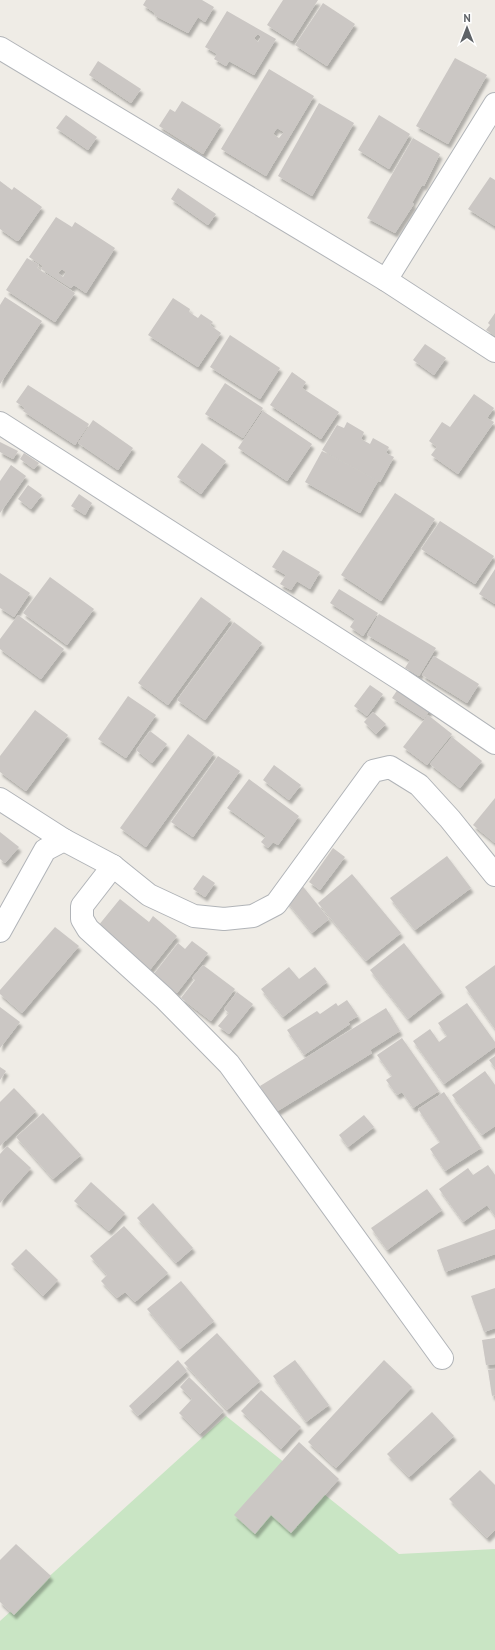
<svg xmlns="http://www.w3.org/2000/svg" width="495" height="1650" font-family="'PT Sans',sans-serif">
<style>
.green{fill:#c9e5c4}
.building{fill:#cbc7c4;fill-rule:evenodd;filter:url(#shadow)}
.lines{fill:none;stroke-linecap:round;stroke-linejoin:round}
.street-casing{stroke:#b1b4b8;stroke-width:24}
.street{stroke:#fff;stroke-width:22}
</style>
<defs>
<filter id="shadow"><feDropShadow dx="2.5" dy="4.5" stdDeviation="1" flood-color="#0004"/></filter>
</defs>
<rect width="100%" height="100%" fill="#efece6"/>
<!-- green -->
<polygon class="green" points="226,1416 399,1554 495,1549 495,1650 0,1650 0,1621"/>
<!-- building -->
<g class="building">
<polygon points="146,0 202,0 214,7 205,22 198,17 188,33 154,15 155,13 143,5"/>
<polygon points="283,0 318,0 292,41 267,25"/>
<polygon points="323,3 355,24 327,66 295,45"/>
<path d="M227,11L276,39L254,75L229,61L226,66L214,59L217,54L205,47ZM258,34L261,37L258,42L254,38Z"/>
<polygon points="455,58 487,75 448,144 416,126"/>
<polygon points="98,61 141,89 131,103 89,75"/>
<path d="M269,69L314,96L266,176L221,149ZM277,128L284,132L279,138L273,134Z"/>
<polygon points="182,101 221,125 203,154 159,126 170,109 175,112"/>
<polygon points="319,103 354,123 312,196 278,176"/>
<polygon points="66,115 97,137 88,150 56,128"/>
<polygon points="379,115 410,134 389,169 358,150"/>
<polygon points="413,138 440,154 424,186 422,185 412,203 414,204 395,233 367,218"/>
<polygon points="490,177 495,180 495,226 468,209"/>
<polygon points="0,181 12,190 14,187 42,207 19,240 17,241 0,229"/>
<polygon points="178,188 216,214 208,225 171,199"/>
<path d="M56,217L72,227L75,222L115,248L86,293L74,285L71,288L41,269L43,266L29,257ZM62,269L66,272L63,277L58,273Z"/>
<polygon points="27,258 39,265 37,268 75,293 55,322 6,290"/>
<polygon points="5,297 42,321 0,384 0,305"/>
<polygon points="173,298 190,309 189,312 198,318 201,314 213,322 210,325 221,333 198,367 148,335"/>
<polygon points="495,313 495,336 486,330 490,325 488,323"/>
<polygon points="230,335 280,368 260,399 210,367"/>
<polygon points="425,344 446,358 434,375 413,360"/>
<polygon points="292,372 306,382 302,388 339,412 321,439 270,405"/>
<polygon points="225,383 263,408 243,438 205,414"/>
<polygon points="28,385 89,424 75,445 23,411 25,408 16,402"/>
<polygon points="474,394 494,408 487,418 494,422 458,474 431,455 437,447 429,441 442,422 450,427"/>
<polygon points="263,411 312,444 287,481 238,448"/>
<polygon points="93,420 133,448 118,470 78,443"/>
<polygon points="347,422 364,432 361,439 370,444 373,438 389,447 386,453 394,457 380,482 322,450 337,425 344,428"/>
<polygon points="0,442 18,451 13,459 0,452"/>
<polygon points="202,443 226,461 201,494 177,477"/>
<polygon points="322,451 378,481 360,513 305,482"/>
<polygon points="24,453 39,463 34,469 20,459"/>
<polygon points="11,465 26,476 0,513 0,481"/>
<polygon points="28,485 42,495 31,509 18,499"/>
<polygon points="395,493 435,519 381,601 341,575"/>
<polygon points="79,494 92,503 85,515 71,506"/>
<polygon points="440,521 494,556 475,584 421,549"/>
<polygon points="283,550 320,572 310,589 297,581 291,590 280,584 286,575 272,567"/>
<polygon points="495,569 495,604 479,594"/>
<polygon points="0,573 30,593 14,617 0,608"/>
<polygon points="50,577 94,609 67,645 23,613"/>
<polygon points="339,589 378,613 363,636 350,627 355,619 330,603"/>
<polygon points="201,597 231,619 168,705 138,683"/>
<polygon points="379,614 436,648 419,676 405,668 410,660 367,635"/>
<polygon points="18,615 64,649 41,679 0,649 0,639"/>
<polygon points="234,622 262,643 205,720 177,700"/>
<polygon points="434,656 479,684 467,703 422,675"/>
<polygon points="370,685 383,694 367,716 354,706"/>
<polygon points="398,689 431,708 424,719 392,698"/>
<polygon points="128,696 156,715 126,758 98,739"/>
<polygon points="35,710 68,735 26,791 0,772 0,756"/>
<polygon points="373,712 386,724 376,734 364,722"/>
<polygon points="428,715 452,734 427,765 403,747"/>
<polygon points="150,731 167,744 152,763 136,750"/>
<polygon points="188,734 214,753 146,847 120,828"/>
<polygon points="452,737 482,761 460,788 430,764"/>
<polygon points="218,756 240,771 193,837 171,822"/>
<polygon points="274,765 301,785 289,800 263,780"/>
<polygon points="249,779 299,816 278,845 273,842 268,848 261,842 266,836 227,808"/>
<polygon points="495,798 495,843 473,825"/>
<polygon points="0,832 19,847 5,863 0,859"/>
<polygon points="333,848 345,857 320,890 309,882"/>
<polygon points="447,856 471,888 415,930 390,898"/>
<polygon points="352,874 401,933 366,961 318,903"/>
<polygon points="203,875 215,883 205,897 193,889"/>
<polygon points="301,884 329,919 312,933 284,898"/>
<polygon points="120,899 149,922 153,916 177,936 149,971 119,947 121,944 98,926"/>
<polygon points="55,927 79,946 22,1013 0,994 0,990"/>
<polygon points="192,941 208,953 177,993 153,975 178,943 185,949"/>
<polygon points="404,943 442,992 408,1019 370,970"/>
<polygon points="203,965 235,989 211,1021 181,998 195,980 192,978"/>
<polygon points="495,965 495,1029 465,987"/>
<polygon points="289,967 299,979 315,967 327,982 283,1017 261,989"/>
<polygon points="237,992 253,1004 229,1034 218,1026 229,1013 224,1009"/>
<polygon points="347,1000 358,1016 348,1022 350,1024 304,1055 287,1030 317,1011 320,1014 336,1003 338,1006"/>
<polygon points="467,1003 495,1042 495,1047 444,1084 413,1041 430,1029 439,1042 447,1036 438,1023"/>
<polygon points="0,1007 20,1022 0,1048"/>
<polygon points="386,1008 400,1031 370,1050 372,1053 276,1112 260,1086"/>
<polygon points="402,1038 439,1091 413,1108 402,1092 397,1095 386,1080 392,1076 377,1055"/>
<polygon points="495,1056 495,1068 489,1060"/>
<polygon points="0,1067 6,1071 0,1080"/>
<polygon points="485,1071 495,1085 495,1126 482,1135 452,1095"/>
<polygon points="14,1088 36,1111 0,1146 0,1102"/>
<polygon points="444,1092 481,1148 445,1171 430,1149 440,1142 418,1109"/>
<polygon points="43,1113 81,1155 53,1179 16,1137"/>
<polygon points="364,1115 374,1127 348,1147 339,1135"/>
<polygon points="7,1146 31,1168 0,1203 0,1154"/>
<polygon points="488,1165 495,1175 495,1216 487,1205 463,1222 439,1189 468,1168 473,1175"/>
<polygon points="91,1182 125,1213 109,1231 74,1201"/>
<polygon points="427,1189 442,1210 387,1250 371,1228"/>
<polygon points="153,1203 193,1248 176,1263 137,1218"/>
<polygon points="124,1226 168,1273 135,1302 125,1292 117,1298 101,1281 107,1275 90,1256"/>
<polygon points="495,1229 495,1254 445,1272 437,1250"/>
<polygon points="26,1249 58,1280 43,1296 11,1264"/>
<polygon points="181,1281 214,1321 180,1349 147,1309"/>
<polygon points="495,1288 495,1328 484,1332 471,1296"/>
<polygon points="217,1333 260,1381 227,1410 184,1363"/>
<polygon points="495,1338 495,1364 486,1365 482,1340"/>
<polygon points="178,1360 187,1371 138,1416 129,1406"/>
<polygon points="295,1360 329,1405 306,1422 273,1376"/>
<polygon points="384,1360 412,1387 336,1468 308,1442"/>
<polygon points="495,1369 495,1395 492,1396 488,1370"/>
<polygon points="189,1377 224,1411 200,1434 179,1413 192,1399 180,1387"/>
<polygon points="261,1390 301,1427 281,1449 241,1411"/>
<polygon points="432,1412 454,1436 409,1477 387,1454"/>
<polygon points="299,1442 339,1479 291,1533 271,1515 255,1534 234,1515"/>
<polygon points="480,1470 495,1485 495,1530 487,1538 449,1499"/>
<polygon points="16,1544 51,1576 14,1615 0,1602 0,1560"/>
</g>
<g class="lines">
<!-- street casing -->
<g class="street-casing">
<g id="street">
<polyline points="0,48 386,280 495,351"/>
<polyline points="386,280 495,104"/>
<polyline points="0,423 403,681 495,743"/>
<polyline points="0,799 64,840 113,866 149,895 194,916 224,919 253,916 276,904 373,771 390,767 419,785 450,819 495,875"/>
<polyline points="113,866 82,906 82,919 88,929 164,998 229,1064 442,1358"/>
<polyline points="0,931 45,850 64,840"/>
</g>
</g>
<!-- street -->
<use href="#street" class="street"/>
</g>
<!-- north arrow -->
<g transform="translate(467 28)" stroke="#ffffff" stroke-width="3" paint-order="stroke">
<path d="M0-3L7 15L0 10L-7 15Z" fill="#5e6266"/>
<text y="-6" font-size="11" font-weight="bold" text-anchor="middle" fill="#5e6266">N</text>
</g>
</svg>
